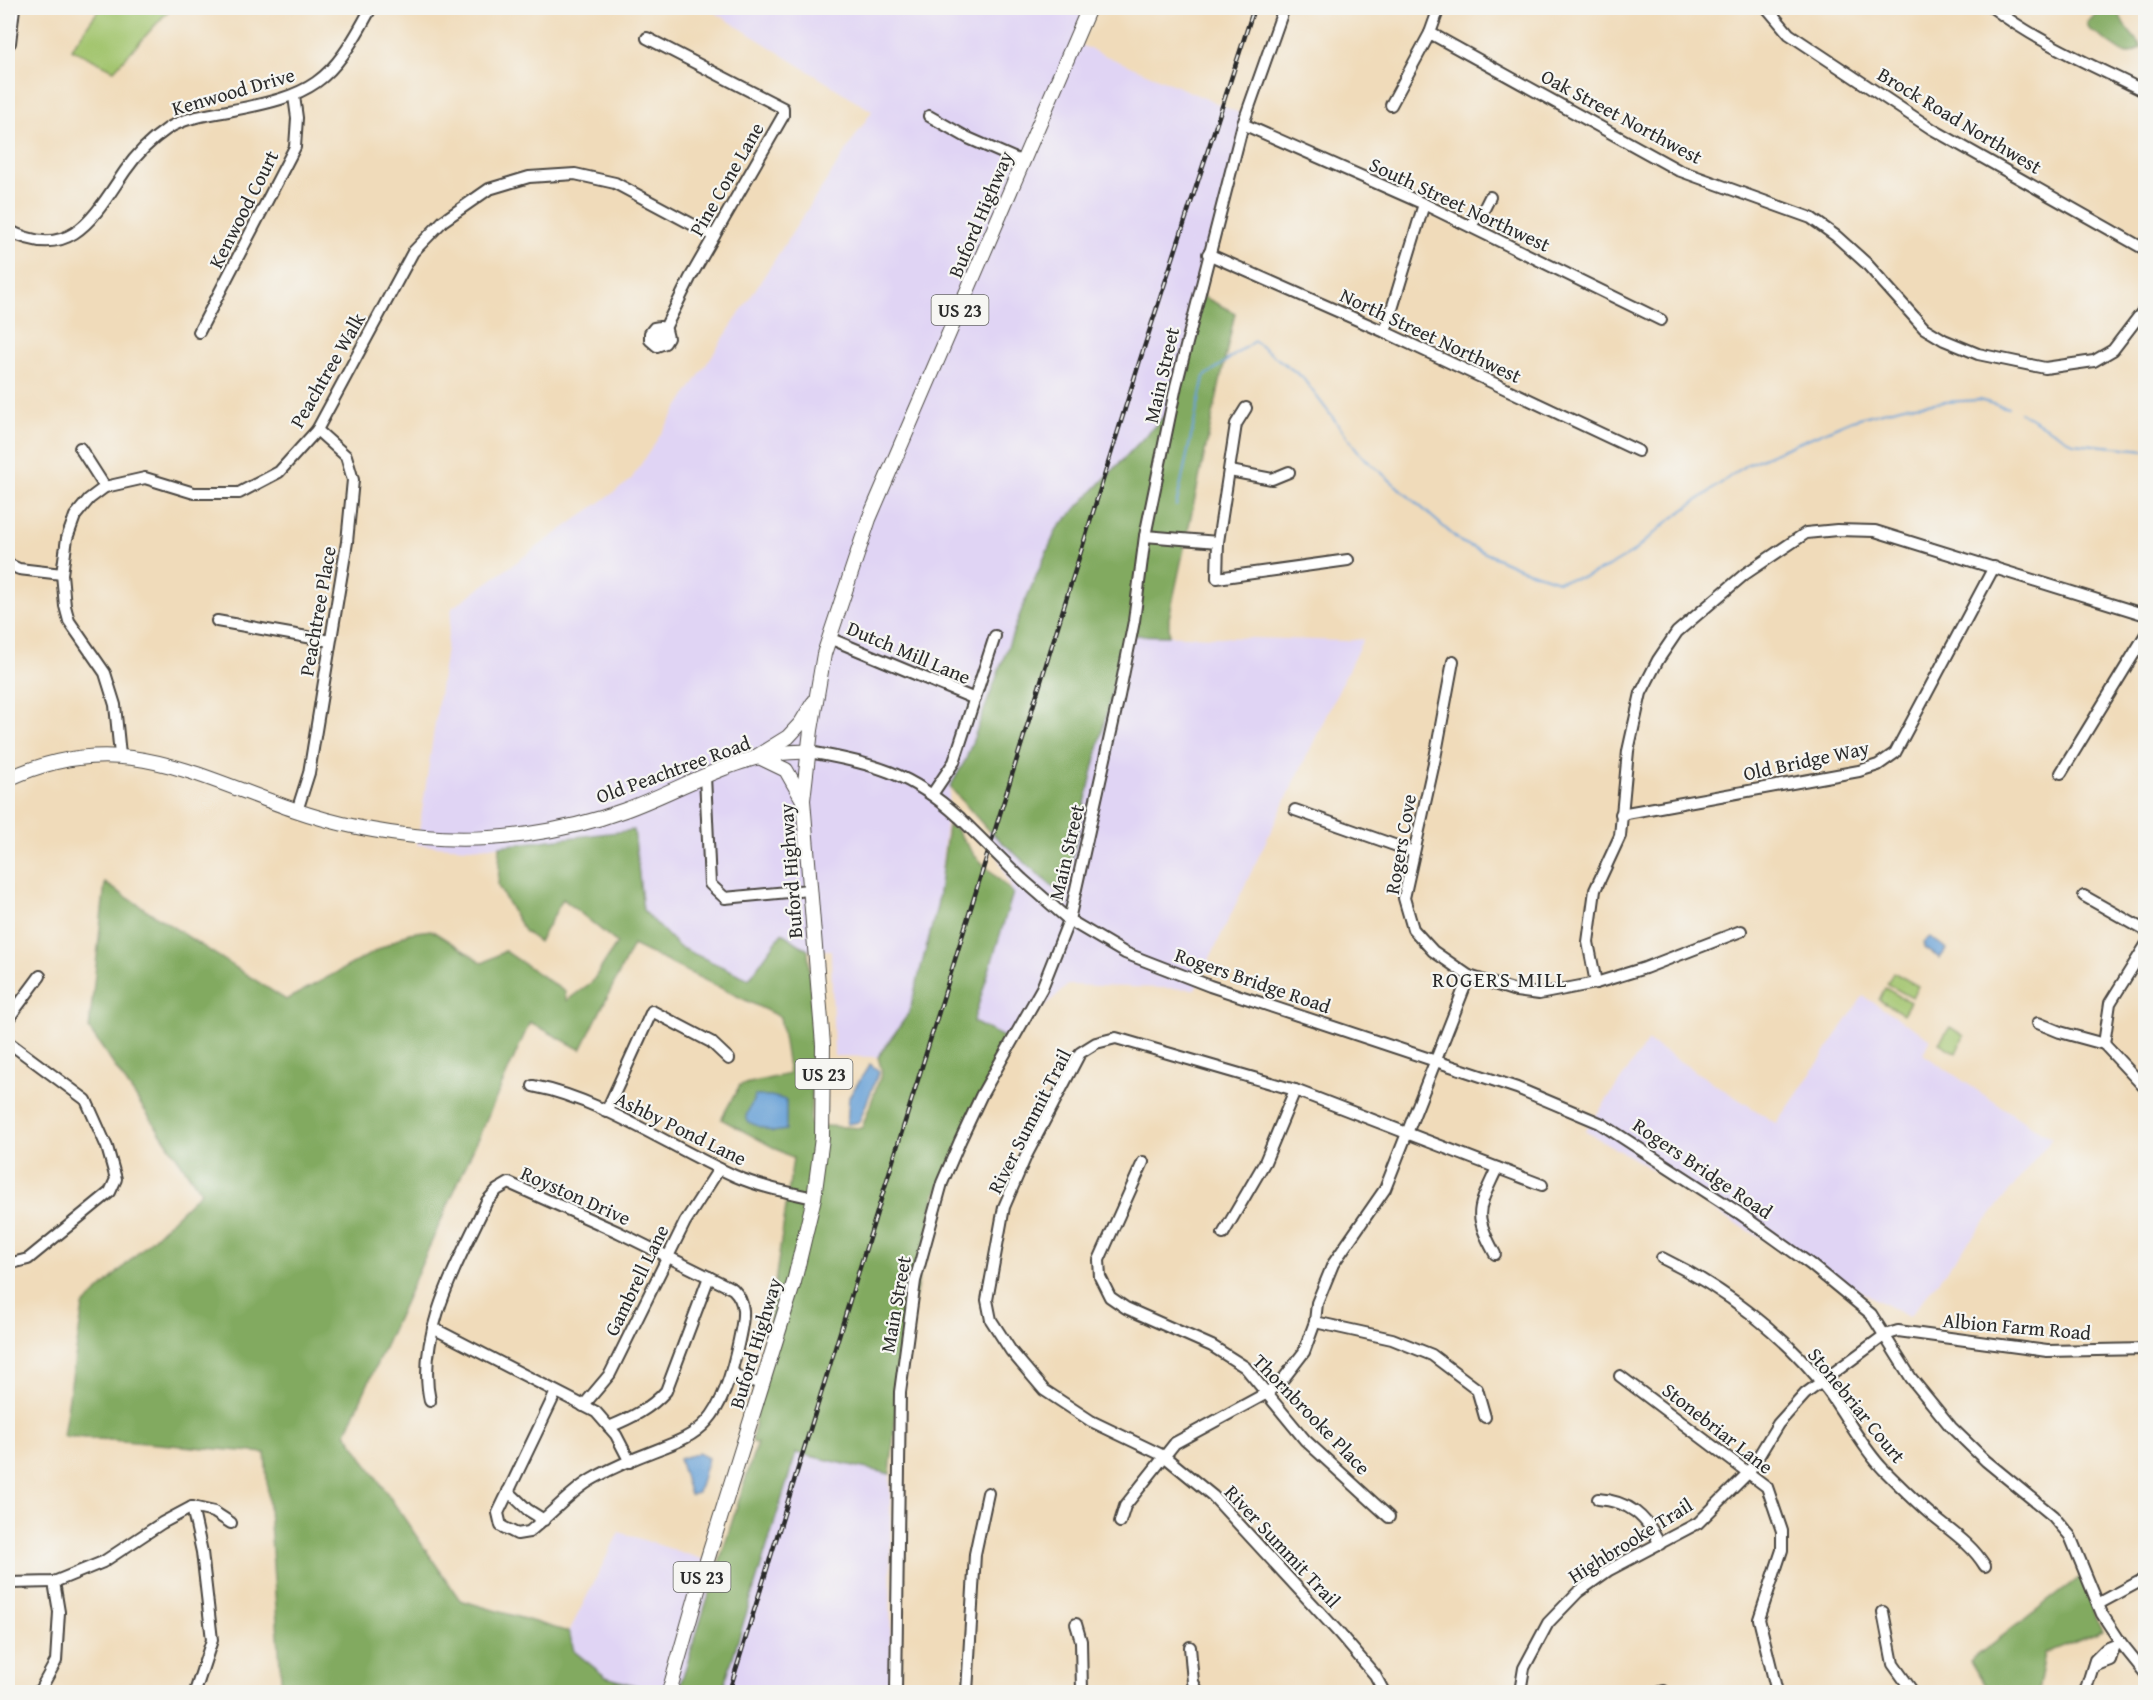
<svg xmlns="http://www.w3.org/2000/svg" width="2153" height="1700" font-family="'Gentium Book Plus',serif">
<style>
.built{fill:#e0d4f4}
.green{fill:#a3c56e;stroke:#67784c;stroke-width:1.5}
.forest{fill:#82aa61;stroke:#566a46;stroke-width:1.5}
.water{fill:#67a0d6;stroke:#496680;stroke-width:1.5}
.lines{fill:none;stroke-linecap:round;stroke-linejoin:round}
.stream{stroke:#67a0d6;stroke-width:2}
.minor-casing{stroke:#494540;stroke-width:14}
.major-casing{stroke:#494540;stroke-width:16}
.minor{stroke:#fff;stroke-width:10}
.major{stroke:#fff;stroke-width:14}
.rail-casing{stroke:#2b2b2b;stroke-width:4.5}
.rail{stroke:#f6f6f2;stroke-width:2;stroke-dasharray:7;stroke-linecap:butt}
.minor-bridge-casing{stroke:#494540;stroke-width:14;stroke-linecap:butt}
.minor-bridge{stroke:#fff;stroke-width:10}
.labels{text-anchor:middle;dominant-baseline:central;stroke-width:4.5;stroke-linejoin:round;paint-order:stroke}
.shield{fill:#f6f6f2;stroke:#686867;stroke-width:1.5}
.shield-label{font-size:18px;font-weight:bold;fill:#2b2b2b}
.street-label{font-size:20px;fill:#2b2b2b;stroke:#f6f6f2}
.neighbourhood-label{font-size:21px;letter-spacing:1.5px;fill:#2b2b2b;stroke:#f6f6f2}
</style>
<rect width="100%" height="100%" fill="#f6f6f2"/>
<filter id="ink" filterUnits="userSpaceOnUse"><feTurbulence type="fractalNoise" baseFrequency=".0167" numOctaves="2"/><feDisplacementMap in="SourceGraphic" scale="12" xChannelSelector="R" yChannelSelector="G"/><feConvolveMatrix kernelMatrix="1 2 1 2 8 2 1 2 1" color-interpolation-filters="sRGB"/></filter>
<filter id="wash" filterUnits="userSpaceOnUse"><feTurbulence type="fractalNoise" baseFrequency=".008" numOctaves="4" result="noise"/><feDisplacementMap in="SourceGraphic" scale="24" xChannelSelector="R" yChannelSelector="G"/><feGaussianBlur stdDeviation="1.35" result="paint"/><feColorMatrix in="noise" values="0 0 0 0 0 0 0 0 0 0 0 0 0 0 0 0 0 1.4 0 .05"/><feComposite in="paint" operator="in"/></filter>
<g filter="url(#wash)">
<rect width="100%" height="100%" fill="#f0dbba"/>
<!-- built -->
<g class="built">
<polygon points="708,8 1093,8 1076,43 1251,118 1167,413 1057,529 1023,606 966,759 950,787 937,907 909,1013 878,1057 834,1056 831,950 808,950 782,933 749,980 679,947 643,910 634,830 530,844 469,848 417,845 452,608 630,481 872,111"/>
<polygon points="1125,634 1345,641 1363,639 1195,989 1068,985 1008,1039 973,1022 1013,893 986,828 1063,895"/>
<polygon points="1863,996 1931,1039 1923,1054 2029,1125 2052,1138 1909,1317 1727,1219 1662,1175 1585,1131 1648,1041 1777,1124"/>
<polygon points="796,1453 890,1474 891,1692 722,1692"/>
<polygon points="619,1532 717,1564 678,1692 658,1692 606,1677 574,1651 569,1632"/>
</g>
<!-- green -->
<g class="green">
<polygon points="100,8 171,8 114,70 71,49"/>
<polygon points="1893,972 1918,986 1912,998 1887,984"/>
<polygon points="1885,988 1910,1002 1903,1014 1879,1000"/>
<polygon points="1950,1027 1964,1036 1956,1053 1939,1043"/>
</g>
<!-- forest -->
<g class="forest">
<polygon points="2099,8 2117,8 2124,25 2142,47 2134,52 2126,54 2089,29 2087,23 2099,11"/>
<polygon points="1202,296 1235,313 1169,618 1169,636 1125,635 1063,896 986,828 950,787 966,759 1023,606 1057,529 1167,413"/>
<polygon points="948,826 955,828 975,856 1013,893 973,1022 1008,1039 934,1198 899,1382 890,1474 796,1453 722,1692 678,1692 757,1443 752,1442 793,1158 721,1119 740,1085 789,1074 780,1017 633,945 581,1050 530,1022 346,1433 460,1600 569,1632 574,1651 606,1677 658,1692 282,1692 265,1453 63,1436 83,1306 201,1192 89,1029 105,883 286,1000 409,933 431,930 483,963 505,951 565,992 566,1001 592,982 617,943 563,899 539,942 524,931 498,886 500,846 634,830 643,910 679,947 749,979 782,933 808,950 814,1044 810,1125 862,1128 882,1072 878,1057 909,1013 937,907"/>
<polygon points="2082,1575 2093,1611 2103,1630 2045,1653 2038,1692 1989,1692 1970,1661"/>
</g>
<!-- water -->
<g class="water">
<polygon points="1930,937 1947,949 1940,958 1924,948 1924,942"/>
<polygon points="870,1064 879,1071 859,1122 847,1124 849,1097"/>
<polygon points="755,1096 771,1096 786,1100 786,1130 773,1132 748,1122 746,1116"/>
<polygon points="698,1453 708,1458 698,1493 690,1495 679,1459"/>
</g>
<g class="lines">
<!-- stream -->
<g class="stream">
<polyline points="2020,412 2073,443 2146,450"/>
<polyline points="1176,506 1204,377 1254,341 1302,377 1361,455 1461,542 1519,568 1558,581 1585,577 1608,567 1632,553 1666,523 1746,465 1852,420 1904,406 1945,402 1979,400 2008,408"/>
</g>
</g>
</g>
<g filter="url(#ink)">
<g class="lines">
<!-- minor casing -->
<g class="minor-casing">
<g id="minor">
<polyline points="1767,8 1789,34 1932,129 2146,250"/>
<path d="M1993,8C2039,43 2094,66 2146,92"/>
<polyline points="1430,33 1678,170 1811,218 1836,236 1866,263 1924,328 1944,340 1978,354 2045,368 2094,361 2113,350 2146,307"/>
<polyline points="647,38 783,108 783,116 690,278 660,338"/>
<polyline points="10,43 14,8"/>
<polyline points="1391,105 1430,33 1439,8"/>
<polyline points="929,116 968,138 1023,162"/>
<polyline points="1243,124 1424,204 1661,320"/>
<polyline points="1470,226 1484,209 1490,197"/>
<path d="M8,230C71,264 95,215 125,171C136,155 151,140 167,129C186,117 207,115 228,111C313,95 330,85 371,8"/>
<polyline points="1208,254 1385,332 1638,451"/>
<polygon points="660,327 660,338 666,330 668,338 665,343 657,346 650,340 650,333 654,328"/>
<polyline points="199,332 295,147 297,118 294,96"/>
<polyline points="1385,332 1424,204"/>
<polyline points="1246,408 1236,424 1218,542 1217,578 1348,560"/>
<polyline points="80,448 105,487"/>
<polyline points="1230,471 1272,479 1289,472"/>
<polyline points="1145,536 1218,542"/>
<polyline points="8,564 19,569 62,574"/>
<polyline points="217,621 330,641"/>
<polyline points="829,638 975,699"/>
<polyline points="1453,661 1435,758 1404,898 1413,929 1433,951 1469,976 1516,991 1539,994 1596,983 1645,968 1741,931"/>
<path d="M809,752C873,763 911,773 959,817"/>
<polyline points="120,755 115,705 105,673 69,621 65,606 62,574 67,538 75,516 89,499 105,487 145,478 194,493 239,493 279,472 317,430 413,252 443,221 489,189 529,177 575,174 615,183 714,236"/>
<polyline points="2061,773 2146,634"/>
<polyline points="705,776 710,884 725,898 809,890"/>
<polyline points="933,793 954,762 995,636"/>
<polyline points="1295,810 1414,852"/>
<polyline points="297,811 309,773 347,542 353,480 346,456 317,430"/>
<polyline points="1621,814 1859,771 1878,765 1895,753 1994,567"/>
<polyline points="1022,879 1069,920 1125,953 1210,986 1517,1088 1600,1123 1739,1213 1810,1264 1871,1314 1911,1378 1951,1427 1986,1461 2053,1516 2070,1536 2102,1614 2121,1643 2146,1674"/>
<polyline points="2084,896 2146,931"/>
<polyline points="1596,983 1588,942 1595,890 1620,836 1628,751 1641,693 1658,660 1677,632 1745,574 1806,533 1837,530 1875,531 2146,615"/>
<polyline points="8,1019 40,976"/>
<polyline points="2038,1023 2060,1032 2104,1044"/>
<polyline points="8,1042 86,1100 107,1147 116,1179 110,1192 28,1259 8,1264"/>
<polyline points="2104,1044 2110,1003 2146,945"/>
<polyline points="2104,1044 2146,1089"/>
<path d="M533,1086C602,1099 670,1147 735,1176C760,1187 787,1192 814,1198"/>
<polyline points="606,1112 652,1011 711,1042 729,1059"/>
<polyline points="1143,1162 1099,1260 1100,1277 1110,1297 1126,1308 1212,1346 1245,1367 1305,1440 1389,1517"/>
<polyline points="1223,1234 1265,1162 1295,1090"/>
<path d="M1495,1254C1472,1212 1478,1210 1497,1168"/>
<path d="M1662,1258C1724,1288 1786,1335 1828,1391C1847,1417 1861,1446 1883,1469C1898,1484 1913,1499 1929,1513C1949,1530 1971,1543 1985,1566"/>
<polyline points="1315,1322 1392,1339 1432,1355 1477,1389 1485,1417"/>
<polyline points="433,1328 596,1412 616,1435 630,1462"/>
<polyline points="733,1372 738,1377 762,1384"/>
<polyline points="1620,1376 1767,1487 1782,1531 1782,1550 1759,1619 1777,1692"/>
<path d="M430,1401C415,1334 460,1259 487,1201L497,1190L509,1183L618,1232L733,1289C748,1304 743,1320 739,1340C715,1457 683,1429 596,1477C573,1489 549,1516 529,1532L517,1534L501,1526L498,1513L556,1392"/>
<polyline points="583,1406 610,1374 685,1222 719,1169"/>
<path d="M609,1427C631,1418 650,1409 666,1391L709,1277"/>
<polyline points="508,1491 528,1510 544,1520"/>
<path d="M1598,1499C1629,1501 1646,1516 1660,1544"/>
<polyline points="192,1507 202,1552 212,1640 195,1692"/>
<polyline points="1120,1522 1125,1506 1175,1443 1267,1393 1284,1378 1304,1352 1315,1322 1317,1303 1333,1264 1385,1189 1469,976"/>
<polyline points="8,1583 54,1582 103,1562 162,1523 192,1507 214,1512 231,1523"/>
<polyline points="2098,1604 2146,1578"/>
<polyline points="1883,1612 1893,1664 1913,1692"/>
<polyline points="1076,1624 1081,1641 1082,1692"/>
<polyline points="1190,1647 1193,1682 1198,1692"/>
<polyline points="2094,1666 2110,1660 2114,1648"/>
<polyline points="39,1692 56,1661 59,1612 54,1582"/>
<polyline points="896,1692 900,1392 915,1281 942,1183 960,1141 981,1096 1042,988 1069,920 1119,696 1134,621 1145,536 1176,386 1243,124 1284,8"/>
<polyline points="967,1692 975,1554 988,1493"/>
<polyline points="1384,1692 1375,1675 1339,1633 1213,1496 1164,1456 1091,1421 1044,1390 1011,1351 991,1320 987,1300 1004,1207 1026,1156 1080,1053 1096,1043 1116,1038 1295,1090 1542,1185"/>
<polyline points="1520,1692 1524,1668 1548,1623 1578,1592 1609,1570 1698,1523 1749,1472 1778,1424 1805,1394 1885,1335 1898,1331 2047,1351 2146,1349"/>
<polyline points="1660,1692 1664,1691"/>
<polyline points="2085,1692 2095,1660 2106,1649 2121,1643"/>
</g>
</g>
<!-- major casing -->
<g class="major-casing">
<g id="major">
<polyline points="759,755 788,737 801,723 813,703"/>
<polyline points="757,756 786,770 803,800"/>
<path d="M8,779C118,727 193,775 295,810C335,824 381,833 424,837C489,843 563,833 625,810C686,788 742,749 809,752"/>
<polyline points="669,1692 700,1583 794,1282 814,1198 822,1138 823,1045 803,800 811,730 824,654 869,519 1089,8"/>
</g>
</g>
<!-- minor -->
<use href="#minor" class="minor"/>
<!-- major -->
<use href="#major" class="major"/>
<!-- rail casing -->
<g class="rail-casing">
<polyline id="rail" points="729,1692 1140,360 1254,8"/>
</g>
<!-- rail -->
<use href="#rail" class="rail"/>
<!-- minor-bridge casing -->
<g class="minor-bridge-casing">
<polyline id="minor-bridge" points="959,817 1022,879"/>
</g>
<!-- minor-bridge -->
<use href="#minor-bridge" class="minor-bridge"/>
</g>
</g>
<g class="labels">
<!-- shield labels -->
<g class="shield">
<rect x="931.5" y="295" width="57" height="30" rx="4.5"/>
<rect x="795.5" y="1059" width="57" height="30" rx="4.5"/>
<rect x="673.5" y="1562" width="57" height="30" rx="4.5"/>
</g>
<g class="shield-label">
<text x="960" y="310">US 23</text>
<text x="824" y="1074">US 23</text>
<text x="702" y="1577">US 23</text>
</g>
<!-- street labels -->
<g class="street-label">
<text transform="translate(233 91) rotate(-16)">Kenwood Drive</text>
<text transform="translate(1622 116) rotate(28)">Oak Street Northwest</text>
<text transform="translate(1960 120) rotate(31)">Brock Road Northwest</text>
<text transform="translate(726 179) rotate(-60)">Pine Cone Lane</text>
<text transform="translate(1460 204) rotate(25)">South Street Northwest</text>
<text transform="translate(243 209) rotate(-63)">Kenwood Court</text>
<text transform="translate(980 214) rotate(-67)">Buford Highway</text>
<text transform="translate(1431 335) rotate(25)">North Street Northwest</text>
<text transform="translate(327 370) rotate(-60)">Peachtree Walk</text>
<text transform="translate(1161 375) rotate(-77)">Main Street</text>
<text transform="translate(317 611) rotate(-80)">Peachtree Place</text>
<text transform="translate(909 652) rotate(23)">Dutch Mill Lane</text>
<text transform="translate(1806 760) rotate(-12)">Old Bridge Way</text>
<text transform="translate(673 769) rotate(-20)">Old Peachtree Road</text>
<text transform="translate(1400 844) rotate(-80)">Rogers Cove</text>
<text transform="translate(1066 852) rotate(-77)">Main Street</text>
<text transform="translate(790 871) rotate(-94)">Buford Highway</text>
<text transform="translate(1253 980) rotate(19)">Rogers Bridge Road</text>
<text transform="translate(1029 1121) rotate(-63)">River Summit Trail</text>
<text transform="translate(681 1128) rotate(26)">Ashby Pond Lane</text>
<text transform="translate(1703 1168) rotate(34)">Rogers Bridge Road</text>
<text transform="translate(576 1195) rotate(24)">Royston Drive</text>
<text transform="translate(636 1280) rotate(-64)">Gambrell Lane</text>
<text transform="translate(895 1304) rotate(-80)">Main Street</text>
<text transform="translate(2017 1326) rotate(5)">Albion Farm Road</text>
<text transform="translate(755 1343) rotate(-73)">Buford Highway</text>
<text transform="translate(1857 1405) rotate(51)">Stonebriar Court</text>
<text transform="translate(1312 1414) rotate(46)">Thornbrooke Place</text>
<text transform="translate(1718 1428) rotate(38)">Stonebriar Lane</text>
<text transform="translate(1630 1540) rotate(-32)">Highbrooke Trail</text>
<text transform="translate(1283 1546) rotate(47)">River Summit Trail</text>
</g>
<!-- neighbourhood labels -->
<g class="neighbourhood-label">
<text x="1500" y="979">ROGERS MILL</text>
</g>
</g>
<!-- margin -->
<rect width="2153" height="1700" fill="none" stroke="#f6f6f2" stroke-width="30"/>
</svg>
